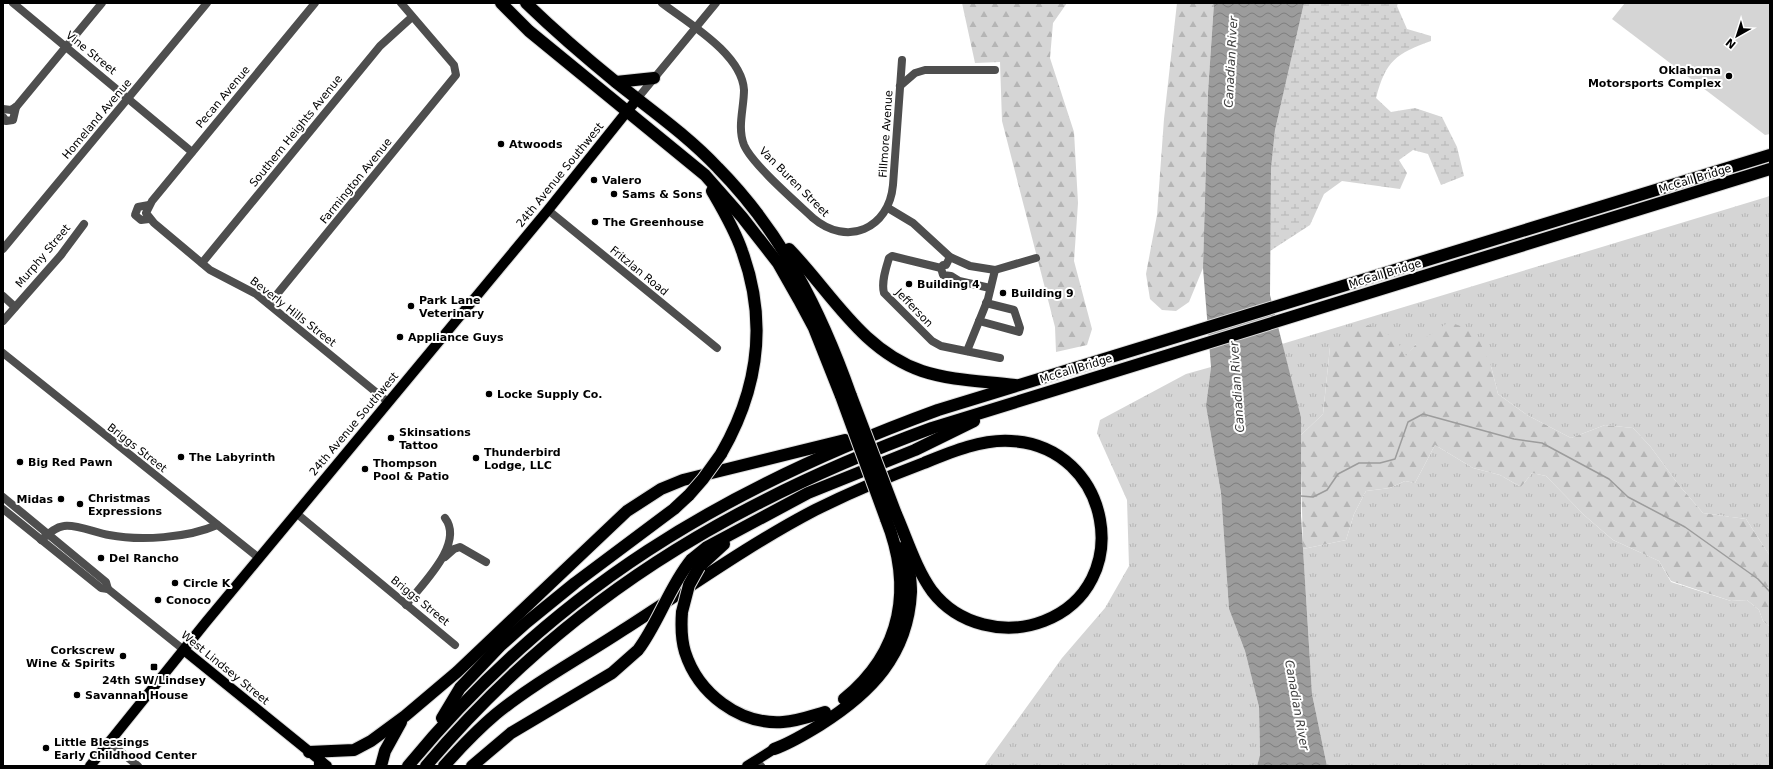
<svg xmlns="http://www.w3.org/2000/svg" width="1773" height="769" font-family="'DejaVu Sans',sans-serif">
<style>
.grass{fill:url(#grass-tufts)}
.forest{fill:url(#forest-firs)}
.wetland{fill:url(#wetland-marsh)}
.park{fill:#d5d5d5}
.water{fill:url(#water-waves)}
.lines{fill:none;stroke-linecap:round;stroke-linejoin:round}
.stream{stroke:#9c9c9c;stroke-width:1.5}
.major-casing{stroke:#dbdbdb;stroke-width:12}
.highway-casing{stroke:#dbdbdb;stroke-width:14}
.minor{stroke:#4e4e4e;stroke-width:8}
.major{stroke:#000;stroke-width:10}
.highway{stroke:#000;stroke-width:12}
.highway-bridge-casing{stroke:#dbdbdb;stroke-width:14;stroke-linecap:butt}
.highway-bridge{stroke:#000;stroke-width:12}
.poi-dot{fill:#000;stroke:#fff;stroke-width:1.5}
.labels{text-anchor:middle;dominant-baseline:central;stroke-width:4;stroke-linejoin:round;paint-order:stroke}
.street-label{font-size:11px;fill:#000;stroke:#fff}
.poi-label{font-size:11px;font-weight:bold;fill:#000;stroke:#fff;text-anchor:start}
.water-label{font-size:12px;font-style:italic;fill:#3d3d3d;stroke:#fff}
</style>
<defs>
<pattern id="grass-tufts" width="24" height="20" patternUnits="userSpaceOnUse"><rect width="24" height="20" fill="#d5d5d5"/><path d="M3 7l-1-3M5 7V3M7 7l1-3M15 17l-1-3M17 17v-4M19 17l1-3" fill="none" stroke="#b5b5b5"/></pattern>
<pattern id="forest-firs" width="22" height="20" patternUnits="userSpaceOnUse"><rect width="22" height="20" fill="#d5d5d5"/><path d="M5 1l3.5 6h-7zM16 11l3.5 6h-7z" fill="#b5b5b5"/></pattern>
<pattern id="wetland-marsh" width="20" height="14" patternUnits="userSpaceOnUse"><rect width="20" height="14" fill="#d5d5d5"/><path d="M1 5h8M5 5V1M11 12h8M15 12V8" fill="none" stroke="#b5b5b5"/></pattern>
<pattern id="water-waves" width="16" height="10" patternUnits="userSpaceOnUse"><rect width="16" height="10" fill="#9c9c9c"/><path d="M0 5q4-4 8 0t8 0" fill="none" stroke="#7d7d7d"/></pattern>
</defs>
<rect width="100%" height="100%" fill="#fff"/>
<!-- grass -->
<g class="grass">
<polygon points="1770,196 1770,556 1746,519 1703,513 1678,484 1650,446 1633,428 1605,425 1571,438 1527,415 1498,394 1491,366 1416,344 1405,358 1330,347 1323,414 1300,436 1301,417 1282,344"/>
<polygon points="1211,367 1206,406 1221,493 1229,609 1245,651 1259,707 1260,755 1257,766 984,766 1062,658 1105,608 1129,566 1127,500 1097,433 1100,420 1186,374"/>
<polygon points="1435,445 1473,468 1500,475 1521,487 1532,473 1546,476 1584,515 1613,540 1659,561 1671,582 1731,601 1747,600 1759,610 1763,621 1770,627 1770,766 1327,766 1312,694 1303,549 1346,540 1354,514 1366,491 1390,488 1405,481 1415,483"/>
</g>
<!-- forest -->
<g class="forest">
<polygon points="962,3 1067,3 1053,23 1050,58 1074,132 1078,203 1074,261 1092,329 1087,345 1056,352 1055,327 1002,121 1000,62 975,63"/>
<polygon points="1177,3 1214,3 1208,92 1203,268 1189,302 1176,311 1162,310 1150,299 1146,274 1157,215 1164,119"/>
<polygon points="1449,322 1475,331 1491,366 1498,394 1527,415 1571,438 1605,425 1633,428 1650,446 1678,484 1703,513 1746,519 1770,556 1770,627 1763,621 1759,610 1747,600 1731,601 1671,581 1659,561 1613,540 1584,515 1546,476 1532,473 1521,487 1500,475 1473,468 1435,445 1415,483 1405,481 1390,488 1366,491 1354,514 1346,540 1303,549 1300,436 1323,414 1330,347 1368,325 1396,338 1405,357 1416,344"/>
</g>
<!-- wetland -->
<path class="wetland" d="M1304,3H1398L1397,6L1407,29L1431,36V41C1396,54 1386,60 1376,98L1391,112L1415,108L1442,117L1457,147L1464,176L1441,185L1428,154L1413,150L1399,160L1407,173L1400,189L1342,181L1324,194L1310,225L1270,251L1271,169L1275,130Z"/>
<!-- park -->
<polygon class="park" points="1625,3 1770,3 1770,134 1765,135 1612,19"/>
<!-- water -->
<polygon class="water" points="1214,3 1304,3 1275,130 1271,169 1270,295 1301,417 1301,516 1312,694 1327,766 1257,766 1260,755 1259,707 1245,651 1229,609 1221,493 1206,406 1211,367 1203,268 1208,92"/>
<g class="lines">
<!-- stream -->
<polyline class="stream" points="1301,496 1313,497 1327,490 1338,474 1359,463 1380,463 1395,459 1408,422 1423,414 1514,439 1542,443 1609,479 1628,497 1685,527 1758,579 1770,592"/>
<!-- major casing -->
<g class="major-casing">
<g id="major">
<polyline points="184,650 327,766"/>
<polyline points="90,766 206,622 548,210 637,99"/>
<polyline points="747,766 774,749"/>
</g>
</g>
<!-- highway casing -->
<g class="highway-casing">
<g id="highway">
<polyline points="501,3 529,31 705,175 742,217 778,263 799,300 814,328 841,396"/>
<path d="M526,3C555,31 585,57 617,83C651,110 688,136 718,168C782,233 821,311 851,396"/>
<polyline points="616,82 654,78"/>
<path d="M712,191C723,210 735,230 742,251C768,322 758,390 721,454"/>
<path d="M789,249C831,292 861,350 922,371C952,381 984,381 1015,385"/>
<polyline points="691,560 707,547 808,493 915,450 974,421"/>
<polyline points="699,567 724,544"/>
<path d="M682,612C681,626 681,639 685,652C698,693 739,725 783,722C798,721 811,716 825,712"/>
<path d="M844,699C903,651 913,587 886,519"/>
<polyline points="442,718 460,688 500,646 527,622 575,583 674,509 689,495"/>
<path d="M774,749C791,743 805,734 820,725C871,693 908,655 911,592C911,576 908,561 905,546"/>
<polyline points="309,752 354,750 371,741 405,716 457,672 627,511 661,489 683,480 845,440"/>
<polyline points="320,766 320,761"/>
<polyline points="381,766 385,751 401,722"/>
<path d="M408,766C555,588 724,488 938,410L1770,155"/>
<path d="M426,766C566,600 730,502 932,428L1770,169"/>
<path d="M444,766C460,748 477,730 496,714C534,683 582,657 623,630C687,589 748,545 815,510C851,492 887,477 924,463C951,452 982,439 1011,441C1111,446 1137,585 1044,621C1005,636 958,625 932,591C916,569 907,539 896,514"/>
<polyline points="472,766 511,733 612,673 638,650"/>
</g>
</g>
<!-- minor -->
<g class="minor">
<polyline points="13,3 192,152"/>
<polyline points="315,3 152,201 146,213 154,223 210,270 256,294 388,402"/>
<path d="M662,3C688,23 742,54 744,90C744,108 737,127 744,145C752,164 796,202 813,218C847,247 889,229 893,185L902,60"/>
<polyline points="900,86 915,73 925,70 995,70"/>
<polyline points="637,99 716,3"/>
<polyline points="3,109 11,110 17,106 102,3"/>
<polyline points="3,117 6,121 13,120 16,107"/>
<polyline points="149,205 138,207 135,215 141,220 149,219"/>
<polyline points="888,208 913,223 950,257 970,266 995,270 1036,258"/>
<polyline points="548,210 717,348"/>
<polyline points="3,249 207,3"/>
<path d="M950,257L946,265H943L941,268L892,256L889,258C886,268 881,282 884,293L932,341L941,346L1000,358"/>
<polyline points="202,263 380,46 412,17"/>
<polyline points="941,268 943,275 951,276 959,281 990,288"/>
<polyline points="3,296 15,307"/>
<polyline points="269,304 456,75 454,65 401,3"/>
<polyline points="3,321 61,255 84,224"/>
<polyline points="979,321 1019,332 1020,328 1014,310 986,303"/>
<polyline points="967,351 988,299 995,270"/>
<polyline points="3,353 259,558"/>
<polyline points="3,497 106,582 108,589"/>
<polyline points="3,509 101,588 108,589 184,650"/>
<polyline points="296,513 455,645"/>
<path d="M41,540C48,534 55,527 64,526C76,524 96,533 109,535C140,541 188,538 217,525"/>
<polyline points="445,557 454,549 460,547 486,562"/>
<path d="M406,605C421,585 465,544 445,518"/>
<polyline points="109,742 138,766"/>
<polyline points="754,761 761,766"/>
</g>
<!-- major -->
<use href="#major" class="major"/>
<!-- highway -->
<use href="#highway" class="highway"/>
<!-- highway-bridge casing -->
<g class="highway-bridge-casing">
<g id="highway-bridge">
<polyline points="841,396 886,519"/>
<polyline points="851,396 896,514"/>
<polyline points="689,495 703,479 721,454"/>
<polyline points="682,612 689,585 699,567"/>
<path d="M638,650C659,622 669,587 691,560"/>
</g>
</g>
<!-- highway-bridge -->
<use href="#highway-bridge" class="highway-bridge"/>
</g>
<!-- markers -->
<g class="poi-dot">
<circle cx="1729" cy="76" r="4"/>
<circle cx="501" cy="144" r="4"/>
<circle cx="594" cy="180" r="4"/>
<circle cx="614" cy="194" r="4"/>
<circle cx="595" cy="222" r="4"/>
<circle cx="909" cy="284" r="4"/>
<circle cx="1003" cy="293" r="4"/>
<circle cx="411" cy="306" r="4"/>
<circle cx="400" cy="337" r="4"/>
<circle cx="489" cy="394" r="4"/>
<circle cx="391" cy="438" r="4"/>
<circle cx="181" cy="457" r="4"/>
<circle cx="476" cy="458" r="4"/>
<circle cx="20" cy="462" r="4"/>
<circle cx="365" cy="469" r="4"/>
<circle cx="61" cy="499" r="4"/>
<circle cx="80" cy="504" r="4"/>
<circle cx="101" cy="558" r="4"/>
<circle cx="175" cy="583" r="4"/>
<circle cx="158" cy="600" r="4"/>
<circle cx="123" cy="656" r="4"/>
<rect x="150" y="663" width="8" height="8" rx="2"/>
<circle cx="77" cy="695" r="4"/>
<circle cx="46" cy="748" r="4"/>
</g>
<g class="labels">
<!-- street labels -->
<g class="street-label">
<text transform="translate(91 53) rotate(39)">Vine Street</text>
<text transform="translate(223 97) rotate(-50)">Pecan Avenue</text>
<text transform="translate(97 119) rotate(-50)">Homeland Avenue</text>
<text transform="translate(296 131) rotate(-51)">Southern Heights Avenue</text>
<text transform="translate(886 134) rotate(-86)">Fillmore Avenue</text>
<text transform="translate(560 175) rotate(-51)">24th Avenue Southwest</text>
<text transform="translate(1695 179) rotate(-17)">McCall Bridge</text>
<text transform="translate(356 181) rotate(-51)">Farmington Avenue</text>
<text transform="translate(794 182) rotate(45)">Van Buren Street</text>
<text transform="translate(43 256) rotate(-50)">Murphy Street</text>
<text transform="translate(639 271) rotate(39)">Fritzlan Road</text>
<text transform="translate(1385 274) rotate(-17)">McCall Bridge</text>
<text transform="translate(914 308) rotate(46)">Jefferson</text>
<text transform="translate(293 312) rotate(38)">Beverly Hills Street</text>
<text transform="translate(1076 369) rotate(-17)">McCall Bridge</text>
<text transform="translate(354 424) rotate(-50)">24th Avenue Southwest</text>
<text transform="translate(137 448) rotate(38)">Briggs Street</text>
<text transform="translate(420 601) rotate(39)">Briggs Street</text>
<text transform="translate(225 668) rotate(39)">West Lindsey Street</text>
</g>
<!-- poi labels -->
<g class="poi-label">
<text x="1721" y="70" text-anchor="end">Oklahoma<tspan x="1721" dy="13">Motorsports Complex</tspan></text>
<text x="509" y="144">Atwoods</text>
<text x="602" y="180">Valero</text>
<text x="622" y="194">Sams &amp; Sons</text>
<text x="603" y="222">The Greenhouse</text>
<text x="917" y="284">Building 4</text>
<text x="1011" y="293">Building 9</text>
<text x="419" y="300">Park Lane<tspan x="419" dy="13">Veterinary</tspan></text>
<text x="408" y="337">Appliance Guys</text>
<text x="497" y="394">Locke Supply Co.</text>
<text x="399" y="432">Skinsations<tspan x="399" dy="13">Tattoo</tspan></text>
<text x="484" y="452">Thunderbird<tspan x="484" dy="13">Lodge, LLC</tspan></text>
<text x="189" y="457">The Labyrinth</text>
<text x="28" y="462">Big Red Pawn</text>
<text x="373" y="463">Thompson<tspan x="373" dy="13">Pool &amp; Patio</tspan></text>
<text x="88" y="498">Christmas<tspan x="88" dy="13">Expressions</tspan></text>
<text x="53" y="499" text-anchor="end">Midas</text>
<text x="109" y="558">Del Rancho</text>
<text x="183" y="583">Circle K</text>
<text x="166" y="600">Conoco</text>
<text x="115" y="650" text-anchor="end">Corkscrew<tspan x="115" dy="13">Wine &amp; Spirits</tspan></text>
<text x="154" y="680" text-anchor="middle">24th SW/Lindsey</text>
<text x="85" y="695">Savannah House</text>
<text x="54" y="742">Little Blessings<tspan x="54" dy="13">Early Childhood Center</tspan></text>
</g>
<!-- water labels -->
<g class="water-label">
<text transform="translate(1231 62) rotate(-87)">Canadian River</text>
<text transform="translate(1237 387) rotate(-94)">Canadian River</text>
<text transform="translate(1297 705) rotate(80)">Canadian River</text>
</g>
</g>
<!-- border -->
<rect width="1773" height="769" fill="none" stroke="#000000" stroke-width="8"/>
<!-- north arrow -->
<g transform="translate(1737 36) rotate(219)" stroke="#ffffff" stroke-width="3" paint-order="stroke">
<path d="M0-3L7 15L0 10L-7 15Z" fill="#000000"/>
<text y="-6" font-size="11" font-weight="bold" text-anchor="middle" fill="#000000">N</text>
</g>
</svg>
